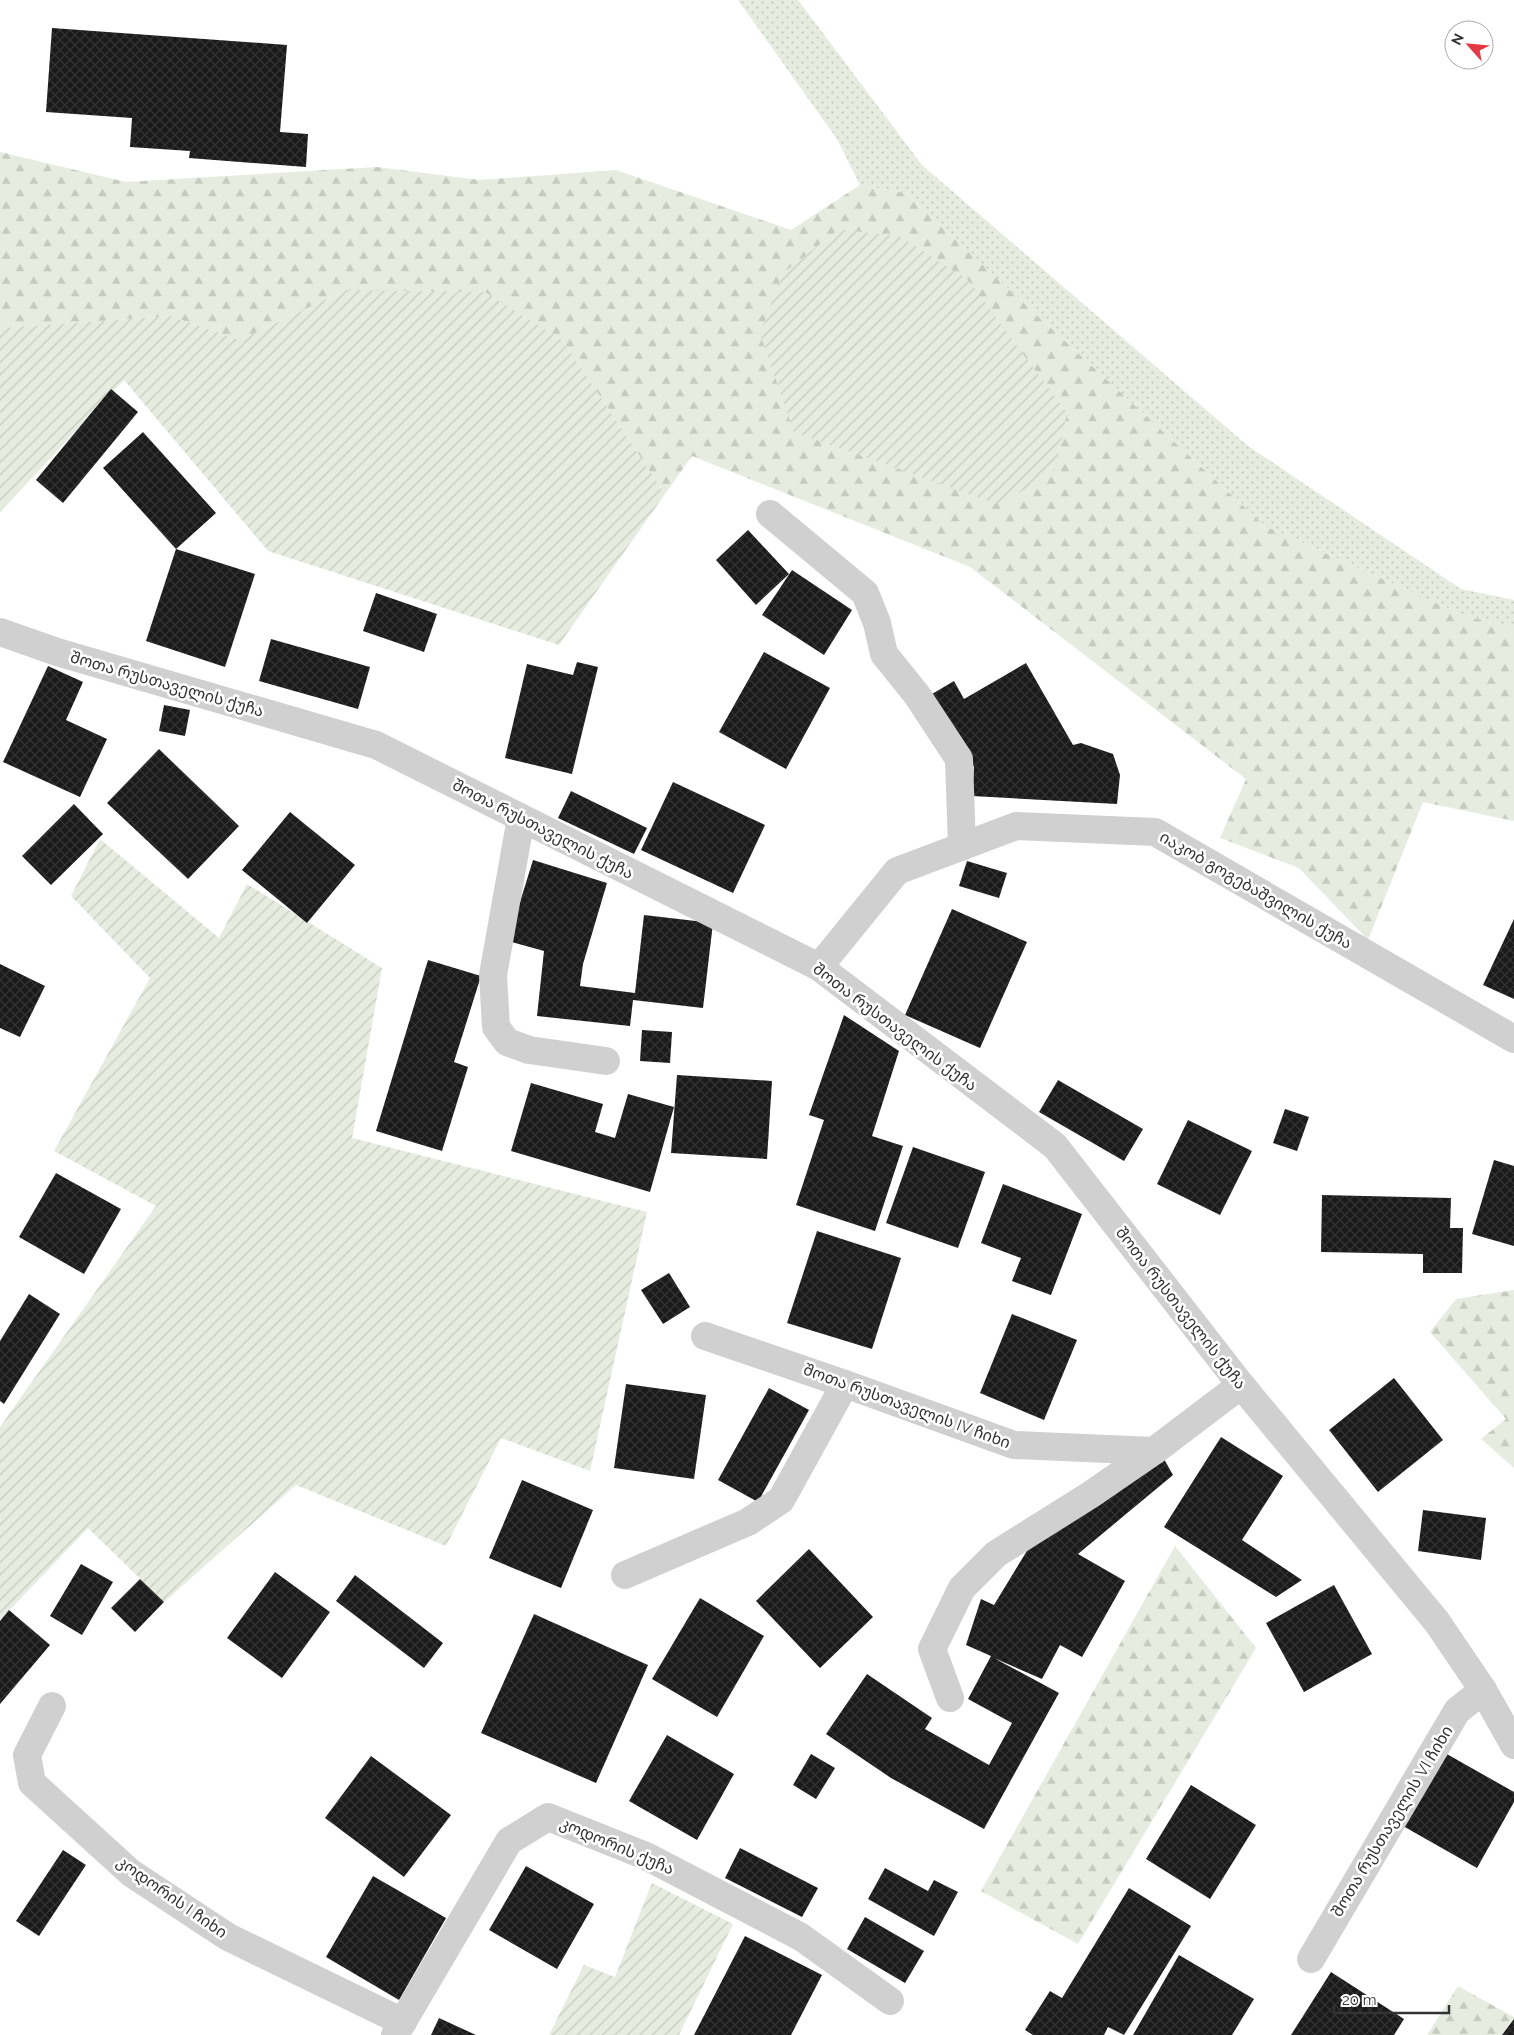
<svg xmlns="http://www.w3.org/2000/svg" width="1514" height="2035" font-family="Raleway,'Noto Sans Georgian',sans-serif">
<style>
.grass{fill:url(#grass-dots)}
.forest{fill:url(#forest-firs)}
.garden{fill:url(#garden-furrows)}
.building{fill:url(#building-cross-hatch)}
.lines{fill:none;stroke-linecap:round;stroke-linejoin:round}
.minor{stroke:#d0d0d0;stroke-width:28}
.labels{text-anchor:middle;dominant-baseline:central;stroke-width:5;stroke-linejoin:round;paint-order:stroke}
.street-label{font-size:16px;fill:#333;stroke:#fff}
</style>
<defs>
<pattern id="grass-dots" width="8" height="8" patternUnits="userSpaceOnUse" patternTransform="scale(1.25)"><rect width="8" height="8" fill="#e6ecdf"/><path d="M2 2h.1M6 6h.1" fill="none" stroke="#c6cbc0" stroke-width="1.8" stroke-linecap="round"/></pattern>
<pattern id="forest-firs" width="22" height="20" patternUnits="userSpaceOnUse" patternTransform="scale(1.25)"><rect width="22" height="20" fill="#e6ecdf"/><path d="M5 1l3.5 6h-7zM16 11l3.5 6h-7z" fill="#c6cbc0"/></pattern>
<pattern id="garden-furrows" width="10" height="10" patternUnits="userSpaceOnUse" patternTransform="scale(1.25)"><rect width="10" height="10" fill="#e6ecdf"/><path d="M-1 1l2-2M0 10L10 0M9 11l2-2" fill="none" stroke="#c6cbc0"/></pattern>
<pattern id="building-cross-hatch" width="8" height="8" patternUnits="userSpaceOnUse" patternTransform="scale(1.25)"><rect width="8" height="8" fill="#1a1a1a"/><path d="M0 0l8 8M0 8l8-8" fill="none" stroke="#333"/></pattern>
</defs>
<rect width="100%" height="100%" fill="#fff"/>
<!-- grass -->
<polygon class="grass" points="738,0 798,0 922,165 1248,446 1461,589 1514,600 1514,627 1465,616 1265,526 905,193 860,185 837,139"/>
<!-- forest -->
<g class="forest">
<polygon points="0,152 126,182 377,167 479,180 616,170 791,230 860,185 905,193 1265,526 1465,616 1514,627 1514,821 1423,802 1368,940 1299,868 1220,838 1246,779 970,567 692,456 665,494 563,341 346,290 240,340 170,316 0,328"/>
<polygon points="1514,1290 1514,1468 1481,1439 1506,1419 1430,1332 1456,1299"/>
<polygon points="1175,1546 1256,1648 1078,1944 981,1891"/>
<polygon points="1458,1986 1514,2017 1514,2035 1427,2035"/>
</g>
<!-- garden -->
<g class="garden">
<polygon points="839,229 901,237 968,280 1067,413 1055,470 1000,505 794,432 760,334 782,274"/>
<polygon points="346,290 485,292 563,341 665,494 559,645 268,551 124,380 0,512 0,328 170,316 240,340"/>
<polygon points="100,839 219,938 247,884 382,968 352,1138 647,1212 590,1471 501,1438 446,1546 296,1485 164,1602 88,1528 0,1620 0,1427 156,1206 54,1151 150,978 71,896"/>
<polygon points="652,1883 733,1924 679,2035 549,2035 584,1965 615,1977"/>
</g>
<!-- building -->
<g class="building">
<polygon points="52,28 287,45 280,132 308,134 306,167 189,158 190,151 130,147 132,118 46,112"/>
<polygon points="111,389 138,412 63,503 36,480"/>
<polygon points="143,432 216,513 176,549 103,468"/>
<polygon points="748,530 789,574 756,605 716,560"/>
<polygon points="176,549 255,574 225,667 146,641"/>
<polygon points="792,570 852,610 824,655 762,615"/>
<polygon points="376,593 437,614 424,652 363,631"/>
<polygon points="271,639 370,667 358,709 259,681"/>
<polygon points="764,652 830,688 786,769 719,732"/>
<polygon points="577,662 598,667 572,774 505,758 527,664 573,675"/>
<polygon points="1026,663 1073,745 1081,743 1113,754 1120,775 1117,804 972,796 974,767 932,694 954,681 964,699"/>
<polygon points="48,666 83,682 66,720 107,739 80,797 3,762"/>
<polygon points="164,705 190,710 185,736 159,731"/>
<polygon points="159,749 239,826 188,879 107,803"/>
<polygon points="673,782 765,825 733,893 641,850"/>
<polygon points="571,791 647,828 634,854 558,818"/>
<polygon points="74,804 103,834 51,885 22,856"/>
<polygon points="290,812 355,865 307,923 242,870"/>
<polygon points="533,860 607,883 583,964 580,986 635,993 644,915 713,923 703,1008 633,1000 630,1026 537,1016 544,951 508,941"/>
<polygon points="967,861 1007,873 999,898 959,886"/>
<polygon points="952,909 1027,942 980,1048 905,1015"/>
<polygon points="1514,919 1514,999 1483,985"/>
<polygon points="428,960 481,976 454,1062 468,1067 442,1151 376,1131"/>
<polygon points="0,964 45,986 20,1037 0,1028"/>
<polygon points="844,1015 899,1051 872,1136 903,1146 875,1231 796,1205 824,1120 809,1115"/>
<polygon points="642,1030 672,1032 670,1063 640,1061"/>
<polygon points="677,1075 772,1081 767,1159 671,1153"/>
<polygon points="1058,1080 1143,1129 1124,1161 1039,1112"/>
<polygon points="531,1083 603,1104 595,1132 615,1138 628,1094 674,1107 650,1192 511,1151"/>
<polygon points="1285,1109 1309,1117 1297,1151 1273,1143"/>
<polygon points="1188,1120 1252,1151 1220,1215 1157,1184"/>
<polygon points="913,1147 985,1172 958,1248 886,1223"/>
<polygon points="1494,1160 1514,1166 1514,1246 1472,1234"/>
<polygon points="56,1173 121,1209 84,1274 19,1237"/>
<polygon points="1003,1184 1082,1214 1051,1295 1012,1281 1021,1258 981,1243"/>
<polygon points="1322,1195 1451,1198 1450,1228 1463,1228 1462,1273 1423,1273 1423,1254 1321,1252"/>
<polygon points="817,1231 901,1258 872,1349 787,1323"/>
<polygon points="669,1273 690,1307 663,1324 641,1290"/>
<polygon points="29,1294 60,1314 4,1404 0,1401 0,1341"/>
<polygon points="1012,1314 1077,1340 1044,1420 980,1393"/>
<polygon points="1394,1378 1443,1440 1378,1492 1329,1430"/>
<polygon points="626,1384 706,1395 694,1479 614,1468"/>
<polygon points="769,1388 809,1410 758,1502 718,1480"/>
<polygon points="1221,1437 1283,1476 1242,1540 1302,1580 1276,1597 1164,1527"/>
<polygon points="1164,1459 1173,1475 1078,1554 1125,1581 1082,1657 1060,1645 1042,1679 994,1658 1059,1693 984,1829 891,1778 826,1734 867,1674 932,1718 925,1729 989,1765 1012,1723 968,1699 991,1656 966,1645 981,1599 994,1605 1036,1536"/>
<polygon points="522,1480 593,1510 561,1588 489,1558"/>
<polygon points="1423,1510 1486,1518 1481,1560 1418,1551"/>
<polygon points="809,1549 873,1617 820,1668 756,1601"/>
<polygon points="81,1564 113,1582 82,1635 50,1616"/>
<polygon points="275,1572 330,1612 282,1678 227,1638"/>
<polygon points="355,1575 443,1643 424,1668 336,1601"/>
<polygon points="140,1579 164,1602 135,1632 111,1608"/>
<polygon points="1334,1585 1372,1654 1304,1692 1266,1623"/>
<polygon points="700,1598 764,1636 717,1717 652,1679"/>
<polygon points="9,1610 50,1645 0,1704 0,1621"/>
<polygon points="534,1614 648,1665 596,1783 481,1733"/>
<polygon points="667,1735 734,1774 697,1840 629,1801"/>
<polygon points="1445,1753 1514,1792 1514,1802 1477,1868 1403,1826"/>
<polygon points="811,1754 835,1768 816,1799 793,1785"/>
<polygon points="371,1756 451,1815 404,1877 325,1818"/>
<polygon points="1191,1785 1256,1825 1210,1899 1146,1859"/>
<polygon points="740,1848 818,1888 802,1917 725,1878"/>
<polygon points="63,1850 86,1865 39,1936 16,1921"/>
<polygon points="526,1866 594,1904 557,1969 489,1930"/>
<polygon points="885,1868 928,1891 934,1880 958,1892 934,1936 868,1899"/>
<polygon points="373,1876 446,1918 399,2000 326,1957"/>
<polygon points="1129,1888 1191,1926 1124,2035 1108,2027 1104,2035 1033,2035 1025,2030 1050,1991 1062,1998"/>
<polygon points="865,1917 924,1951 905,1983 847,1949"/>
<polygon points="745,1936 822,1975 791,2035 694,2035"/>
<polygon points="1179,1955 1254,1999 1232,2035 1133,2035"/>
<polygon points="1331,1972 1404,2019 1394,2035 1291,2035"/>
<polygon points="439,2018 476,2035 431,2035"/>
<polygon points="1514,2019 1514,2035 1502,2035"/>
</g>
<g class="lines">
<!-- minor -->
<g class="minor">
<polyline points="770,514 865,593 877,623 884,654 917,695 959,759 962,847"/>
<polyline points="0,632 57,652 376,745 819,967 1055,1146 1241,1385 1437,1622 1483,1690 1514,1745"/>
<polyline points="521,818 493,975 496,1027 507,1042 529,1050 606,1061"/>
<polyline points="819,967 897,871 1016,826 1155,832 1514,1039"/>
<polyline points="705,1336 845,1384 1014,1445 1154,1451"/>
<polyline points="625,1575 748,1522 781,1500 845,1384"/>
<polyline points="950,1698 932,1649 962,1588 996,1554 1090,1495 1154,1451 1241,1385"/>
<polyline points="52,1706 27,1755 32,1783 131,1873 228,1937 403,2022"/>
<polyline points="1311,1959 1457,1711 1483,1690"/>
<polyline points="395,2035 509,1841 548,1817 646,1856 801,1937 890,2001"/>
</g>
</g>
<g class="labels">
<!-- street labels -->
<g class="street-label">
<text transform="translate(167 684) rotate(16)">შოთა რუსთაველის ქუჩა</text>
<text transform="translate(543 829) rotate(27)">შოთა რუსთაველის ქუჩა</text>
<text transform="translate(1256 890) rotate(30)">იაკობ გოგებაშვილის ქუჩა</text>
<text transform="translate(895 1027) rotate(37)">შოთა რუსთაველის ქუჩა</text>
<text transform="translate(1181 1308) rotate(52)">შოთა რუსთაველის ქუჩა</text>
<text transform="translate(907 1406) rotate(20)">შოთა რუსთაველის IV ჩიხი</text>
<text transform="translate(1392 1821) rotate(-59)">შოთა რუსთაველის VI ჩიხი</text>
<text transform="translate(617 1846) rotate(23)">კოდორის ქუჩა</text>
<text transform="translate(172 1897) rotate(35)">კოდორის I ჩიხი</text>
</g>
</g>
<!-- north arrow -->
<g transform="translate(1469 45) rotate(297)"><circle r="24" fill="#ffffff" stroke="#adadad"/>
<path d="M0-4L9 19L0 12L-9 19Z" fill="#e63946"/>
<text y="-8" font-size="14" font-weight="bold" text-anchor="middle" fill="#333333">N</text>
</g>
<!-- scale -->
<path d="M1334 2005v8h115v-8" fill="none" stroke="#333333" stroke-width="2.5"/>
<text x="1342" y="2005" font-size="15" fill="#333333" stroke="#ffffff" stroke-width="4" paint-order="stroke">20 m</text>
</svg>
